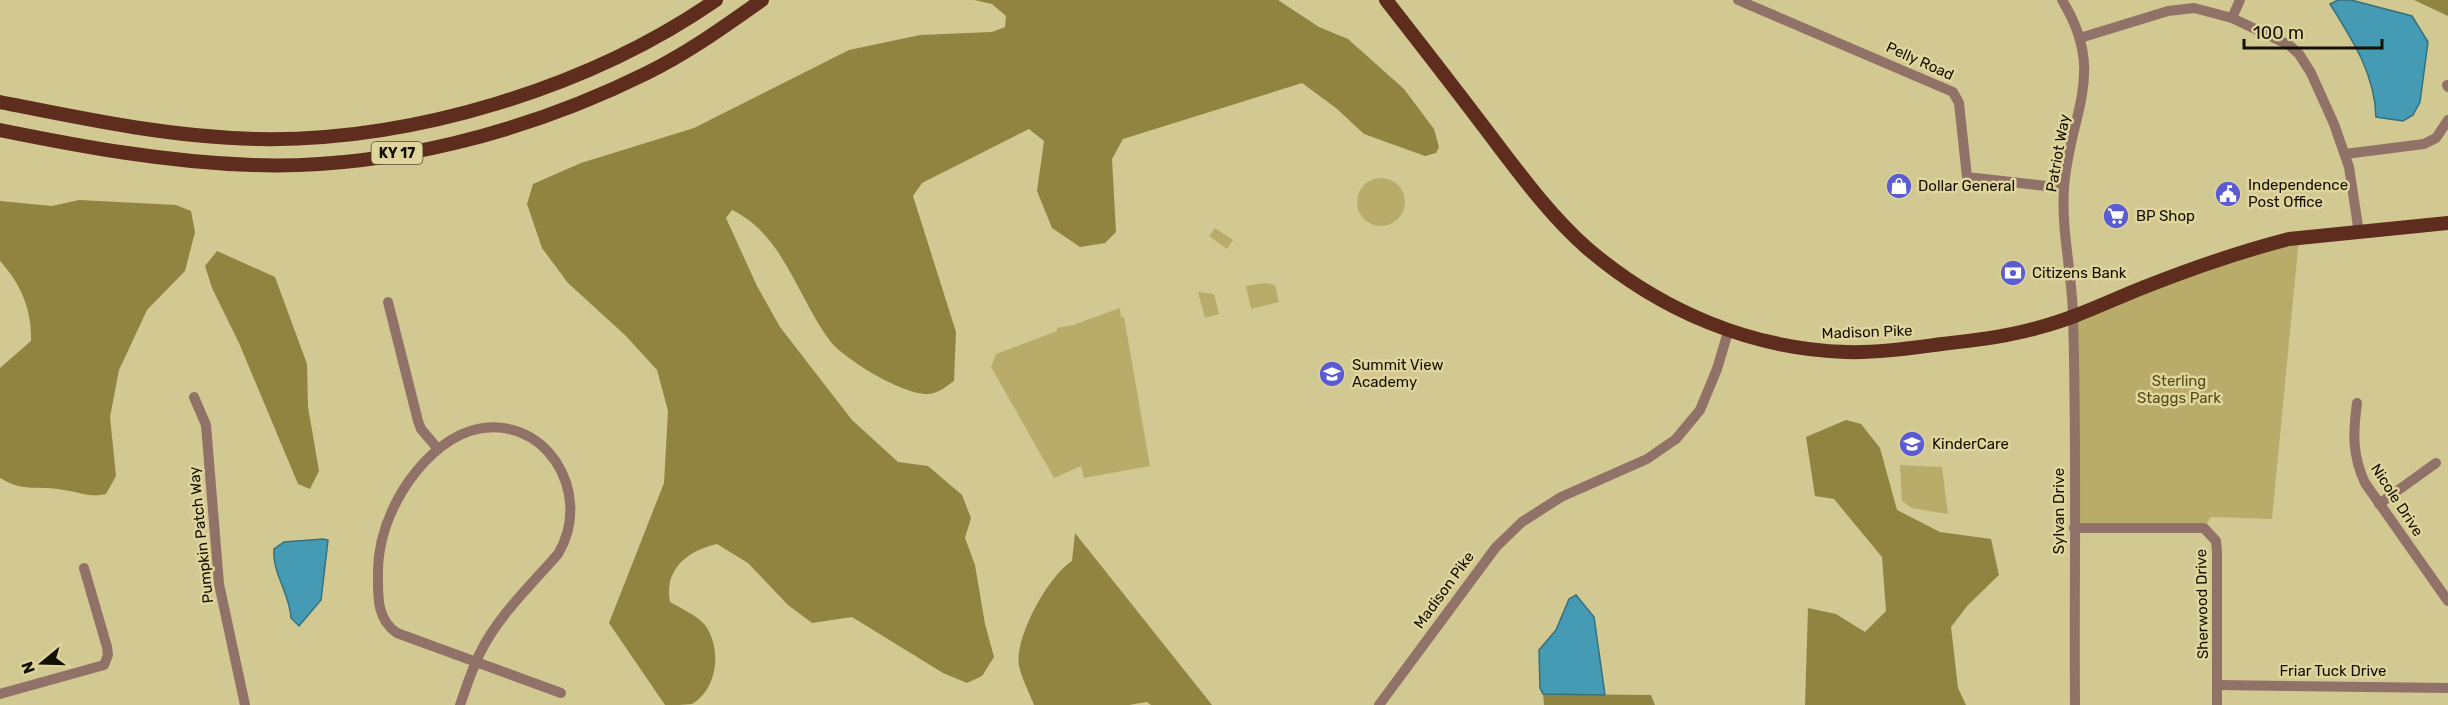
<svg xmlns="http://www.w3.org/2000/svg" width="2448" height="705" font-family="Rubik,sans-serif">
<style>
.green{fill:#b9ac6b}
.forest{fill:#918440}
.water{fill:#449bb3;stroke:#36717d;stroke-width:1.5}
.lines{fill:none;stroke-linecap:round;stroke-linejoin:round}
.minor{stroke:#907269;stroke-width:10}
.major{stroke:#5e2d1d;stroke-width:14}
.labels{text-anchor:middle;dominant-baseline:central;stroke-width:5;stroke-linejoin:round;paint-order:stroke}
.shield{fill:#e0d59d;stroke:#514b2f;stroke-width:1.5}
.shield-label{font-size:14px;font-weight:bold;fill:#141000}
.street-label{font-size:15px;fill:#141000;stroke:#e0d59d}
.poi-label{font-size:15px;fill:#141000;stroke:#e0d59d;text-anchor:start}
.park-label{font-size:15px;fill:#564c17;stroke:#e0d59d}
</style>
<rect width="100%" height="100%" fill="#d2c891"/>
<!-- green -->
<g class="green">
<circle cx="1381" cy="202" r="24"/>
<polygon points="1215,228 1233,240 1227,249 1209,236"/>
<polygon points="2299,238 2272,519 2211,517 2204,528 2074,528 2073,316"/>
<polygon points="1264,283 1275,285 1279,302 1251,309 1246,286"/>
<polygon points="1198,292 1214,294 1219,314 1205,318"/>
<polygon points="1120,308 1121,317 1124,317 1150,466 1084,478 1081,466 1054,478 991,367 996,354 1057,331 1057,328 1073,325"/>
<polygon points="1900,465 1942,467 1948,514 1912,508 1902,501"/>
</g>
<!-- forest -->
<g class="forest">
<path d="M974,0H1278L1319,27L1348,39L1404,89L1434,129L1439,147L1436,153L1425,156L1364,134L1336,108L1302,83L1123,139L1112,159L1116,232L1105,243L1080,247L1052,228L1037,191L1044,141L1029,129L922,183L913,196L956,332L954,381C948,385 941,391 934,393C911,401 844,359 830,341C798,298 783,234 732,210L726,218L757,286L780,327L852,420L898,462L928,466L962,495L971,518L965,538L975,565L985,624L994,657L982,676L967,683L943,673L852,617L812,623L788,605L748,563L717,544C687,551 664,569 670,602C680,608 698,616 705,625C722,648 718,689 692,704C685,705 672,705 665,705L609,623L664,483L668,411L657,370L626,336L568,283L542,248L527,204L533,184L581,163L694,128L849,50L920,35L992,32L1005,27L1006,16L992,4Z"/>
<polygon points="2414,0 2448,0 2448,16"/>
<path d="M79,200L176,205L191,211L195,232L185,271L147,310L119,370L110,417L116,476L106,494C90,498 79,492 64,490C40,485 24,493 0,478V368L31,341C32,310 21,284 0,261V201L52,206Z"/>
<polygon points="217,251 275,277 307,364 308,407 319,471 310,489 298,484 239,343 212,288 205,266"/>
<polygon points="1846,420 1861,424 1880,448 1897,510 1940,532 1991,539 1999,575 1968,605 1951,627 1958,688 1966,705 1805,705 1808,608 1836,614 1865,632 1886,611 1882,557 1834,499 1815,496 1806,437"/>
<path d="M1075,533L1212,705H1151L1147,702L1129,705H1034C1029,692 1022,679 1019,666C1014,638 1048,576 1072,561Z"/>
<polygon points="1543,694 1651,695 1655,705 1544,705"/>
</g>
<!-- water -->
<g class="water">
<path d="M2338,0H2351L2412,16L2428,42L2420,102L2413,115L2403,121L2376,117C2375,74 2352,39 2330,4Z"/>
<path d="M323,539L328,540L321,600L299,626L291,618C290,594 272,573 274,549L284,542Z"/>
<polygon points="1576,595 1594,617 1605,695 1543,694 1540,688 1539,650 1556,630 1569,599"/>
</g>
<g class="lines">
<!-- minor -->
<g class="minor">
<polyline points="1738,0 1953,92 1959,103 1967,177 2064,188"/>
<path d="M2062,0C2108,74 2069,114 2064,188C2061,230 2072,273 2073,315C2077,445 2074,575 2075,705"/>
<polyline points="2232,18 2240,0"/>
<polyline points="2080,38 2168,11 2194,8 2232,18 2289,45 2299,54 2311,73 2334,124 2349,167 2359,233"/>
<polyline points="2447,85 2448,87"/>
<polyline points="2345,154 2424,144 2436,138 2448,120"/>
<polyline points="388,302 418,421 421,429 438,449"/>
<polyline points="194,397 206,425 219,584 245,705"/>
<path d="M2357,403C2353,433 2352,455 2365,483L2448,601"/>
<polyline points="2379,504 2436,463"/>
<polyline points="2074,528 2204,528 2216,541 2217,552 2217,705"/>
<polyline points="2218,685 2448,688"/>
<polyline points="0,694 104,665 108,655 107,647 84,568"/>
<path d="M460,705C466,688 472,669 480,653C498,616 531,585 558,554C595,493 544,409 470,431C442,440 418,466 403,490C388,515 378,542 378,572C378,595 376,619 397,633L561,693"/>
<polyline points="1379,705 1496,547 1522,522 1561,497 1647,459 1676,439 1700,410 1717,369 1728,332"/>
</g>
<!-- major -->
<g class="major">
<path d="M1386,0C1418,41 1450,82 1481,123C1514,166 1547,213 1588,249C1661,311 1751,349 1846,352C1878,353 1911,348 1942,344C1974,340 2006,337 2037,328C2073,319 2107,302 2142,288C2190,269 2238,252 2289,239L2448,223"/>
<path d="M0,102C85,119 169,137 257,139C411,142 589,88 716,0"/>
<path d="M0,130C84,147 166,162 252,165C385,170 528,132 647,73C688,53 725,26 762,0"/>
</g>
</g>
<!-- icons -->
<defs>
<g id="shop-disc" transform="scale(1.35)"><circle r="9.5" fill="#5b5cd4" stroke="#e0d59d"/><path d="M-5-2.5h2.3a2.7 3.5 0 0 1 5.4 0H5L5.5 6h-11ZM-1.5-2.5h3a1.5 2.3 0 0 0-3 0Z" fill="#fff"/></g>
<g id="civic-disc" transform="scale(1.35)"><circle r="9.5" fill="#5b5cd4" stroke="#e0d59d"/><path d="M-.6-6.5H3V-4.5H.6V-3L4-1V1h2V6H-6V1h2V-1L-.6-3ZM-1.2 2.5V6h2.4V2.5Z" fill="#fff"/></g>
<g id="supermarket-disc" transform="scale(1.35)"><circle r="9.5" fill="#5b5cd4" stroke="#e0d59d"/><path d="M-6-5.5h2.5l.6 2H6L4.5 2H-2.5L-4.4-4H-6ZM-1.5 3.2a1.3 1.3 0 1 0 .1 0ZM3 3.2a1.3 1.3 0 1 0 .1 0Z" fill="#fff"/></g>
<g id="bank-disc" transform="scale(1.35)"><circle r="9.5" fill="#5b5cd4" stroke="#e0d59d"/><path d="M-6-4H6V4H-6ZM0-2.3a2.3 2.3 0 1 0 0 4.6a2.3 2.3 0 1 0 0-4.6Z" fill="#fff"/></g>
<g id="school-disc" transform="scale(1.35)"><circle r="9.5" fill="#5b5cd4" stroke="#e0d59d"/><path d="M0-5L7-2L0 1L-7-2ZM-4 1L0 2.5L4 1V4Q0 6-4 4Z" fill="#fff"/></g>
</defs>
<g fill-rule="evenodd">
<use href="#shop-disc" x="1899" y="186"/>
<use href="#civic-disc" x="2228" y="194"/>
<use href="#supermarket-disc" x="2116" y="216"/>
<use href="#bank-disc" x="2013" y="273"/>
<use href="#school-disc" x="1332" y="374"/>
<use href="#school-disc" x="1912" y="444"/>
</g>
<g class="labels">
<!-- shield labels -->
<rect class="shield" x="371.5" y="142" width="51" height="22" rx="4.5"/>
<g class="shield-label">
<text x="397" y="153">KY 17</text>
</g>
<!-- street labels -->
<g class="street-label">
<text transform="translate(1920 61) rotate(24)">Pelly Road</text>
<text transform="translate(2058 153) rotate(-80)">Patriot Way</text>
<text transform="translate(1867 332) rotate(-2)">Madison Pike</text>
<text transform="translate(2397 500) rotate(57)">Nicole Drive</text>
<text transform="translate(2059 511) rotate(-90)">Sylvan Drive</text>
<text transform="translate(201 535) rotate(-96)">Pumpkin Patch Way</text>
<text transform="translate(1444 590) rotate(-54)">Madison Pike</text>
<text transform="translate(2202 604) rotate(-91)">Sherwood Drive</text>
<text x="2333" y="671">Friar Tuck Drive</text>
</g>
<!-- poi labels -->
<g class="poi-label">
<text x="2248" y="185">Independence<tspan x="2248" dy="17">Post Office</tspan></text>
<text x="1918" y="186">Dollar General</text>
<text x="2136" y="216">BP Shop</text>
<text x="2032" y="273">Citizens Bank</text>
<text x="1352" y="365">Summit View<tspan x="1352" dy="17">Academy</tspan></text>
<text x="1932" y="444">KinderCare</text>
</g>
<!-- park labels -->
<g class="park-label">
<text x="2179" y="381">Sterling<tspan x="2179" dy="17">Staggs Park</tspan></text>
</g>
</g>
<!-- north arrow -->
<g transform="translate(42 663) rotate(251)" stroke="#e0d59d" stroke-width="4.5" paint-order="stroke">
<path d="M0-4.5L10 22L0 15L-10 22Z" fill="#141000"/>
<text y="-9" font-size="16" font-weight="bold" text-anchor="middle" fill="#141000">N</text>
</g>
<!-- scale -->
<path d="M2244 39v9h138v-9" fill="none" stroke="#141000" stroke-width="3"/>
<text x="2253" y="39" font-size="18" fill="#141000" stroke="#e0d59d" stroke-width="4.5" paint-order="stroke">100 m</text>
</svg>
